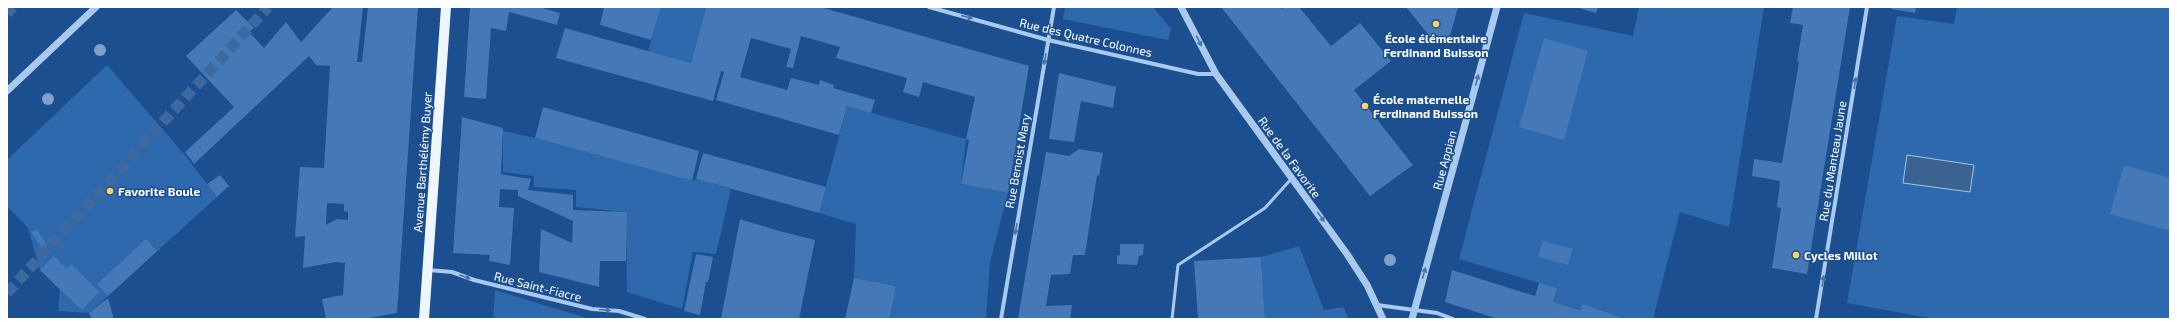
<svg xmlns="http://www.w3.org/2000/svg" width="2177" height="326" font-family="'Exo 2',sans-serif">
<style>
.green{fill:#2e69ad}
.water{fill:#3c6290;stroke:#9cc4f0}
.building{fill:#4478b7;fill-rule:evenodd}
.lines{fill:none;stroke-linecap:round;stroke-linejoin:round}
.trunk-tunnel{stroke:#3d69a0;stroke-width:11;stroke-dasharray:11 5.5;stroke-linecap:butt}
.service{stroke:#a9c9ee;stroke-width:3}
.minor{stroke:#a9c9ee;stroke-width:4}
.tertiary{stroke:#a9c9ee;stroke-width:7}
.primary{stroke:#f0f6ff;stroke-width:10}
.tree{fill:#7ea0ca}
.oneway{fill:#4674ac}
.poi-dot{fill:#ffd166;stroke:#1b4f8f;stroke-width:1.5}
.labels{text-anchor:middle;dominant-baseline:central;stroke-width:3;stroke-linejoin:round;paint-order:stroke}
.street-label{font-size:12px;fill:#fff;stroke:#1b4f8f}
.poi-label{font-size:12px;font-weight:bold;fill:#fff;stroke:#1b4f8f;text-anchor:start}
</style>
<rect width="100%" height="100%" fill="#1b4f8f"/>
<!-- green -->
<g class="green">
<polygon points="657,7 706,7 691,63 648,51 661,8"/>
<polygon points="1065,7 1153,7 1171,29 1168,40 1063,19"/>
<polygon points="1639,7 1764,7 1729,227 1680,212 1653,319 1618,319 1553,302 1539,283 1459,259 1524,13 1633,36"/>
<polygon points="1957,7 2170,7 2170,319 1934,319 1847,303 1897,16 1954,24"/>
<polygon points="107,65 184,154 217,197 89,313 58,311 60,290 40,270 28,228 7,206 7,160"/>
<polygon points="847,106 966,139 961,184 1008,193 990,262 986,319 890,319 896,286 854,278 856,224 819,213"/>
<polygon points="503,131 535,138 692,181 696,179 731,189 716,254 693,252 682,309 627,292 626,212 576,207 576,190 534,187 534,176 503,172"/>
<polygon points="1299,246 1324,310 1343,307 1349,319 1265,319 1261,257"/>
<polygon points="495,290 590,319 493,319"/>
</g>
<!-- water -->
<polygon class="water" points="1907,155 1974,165 1970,192 1903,183"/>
<!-- building -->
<g class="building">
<path d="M333,7H363L357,62H362L368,7H418L397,313L363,319H326L322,299L343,295L345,263L336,262L303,268L305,236L295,237L300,167L324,168L330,66L316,65L309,56L194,164L185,152L234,107L186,56L236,10L254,28L249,32L264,48L286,22L301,42ZM327,203L344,204V211L348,212V220L337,219L326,225Z"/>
<polygon points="470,7 539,7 560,13 557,25 509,12 506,31 491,28 486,99 464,97"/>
<polygon points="604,7 661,8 651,40 600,25"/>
<polygon points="706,7 820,7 1029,66 1008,193 961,184 969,140 966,139 975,97 923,82 919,97 903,92 907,78 836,58 840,47 801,36 793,68 786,67 791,49 751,38 740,77 787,90 791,78 819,85 820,80 834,85 833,88 875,100 871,113 847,106 839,135 716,100 724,72 721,71 713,101 556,58 565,28 691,63"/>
<polygon points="1221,7 1281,7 1282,9 1284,7 1299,7 1331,46 1360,23 1391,61 1354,90 1413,165 1370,196"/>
<polygon points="1406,7 1458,7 1449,39 1437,36 1435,43"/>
<polygon points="1576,7 1598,7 1596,13"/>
<polygon points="1793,7 1850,7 1807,274 1772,268 1781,208 1777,207 1780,181 1752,176 1754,159 1782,163 1799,62 1797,61 1803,25 1790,23"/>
<polygon points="1892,7 1916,7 1915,13 1891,9"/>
<polygon points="1544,38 1588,51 1564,140 1519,127"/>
<polygon points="1059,73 1116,87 1113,108 1081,101 1074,142 1049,139"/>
<polygon points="543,107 699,151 692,181 535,138"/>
<polygon points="462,117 503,128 501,174 531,179 528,190 573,195 573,210 627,212 626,261 600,261 599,287 539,272 541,229 572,243 573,221 518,196 518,190 500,189 499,207 514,208 510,265 489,261 490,255 453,253"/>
<polygon points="1079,149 1103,153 1099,176 1097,175 1085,255 1073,255 1070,274 1051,275 1046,306 1072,305 1070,319 1018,319 1046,152 1069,156"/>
<polygon points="703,153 826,187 819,213 696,179"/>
<polygon points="2124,165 2170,178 2170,231 2110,214"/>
<polygon points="220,175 229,186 217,197 207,184"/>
<polygon points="740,219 779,231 815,240 799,319 721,319"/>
<polygon points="37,229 47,245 42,248 31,232"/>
<polygon points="146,239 157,251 108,296 97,284"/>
<polygon points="1543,241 1573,249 1568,265 1538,257"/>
<polygon points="1120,244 1144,244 1143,255 1139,256 1137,265 1117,264 1117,256 1120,255"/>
<polygon points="696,254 713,257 708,282 706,282 700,315 684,311"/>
<polygon points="54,256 67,269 72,264 99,292 82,310 40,270"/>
<polygon points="1261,257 1265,319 1198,319 1194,261"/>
<polygon points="1452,270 1535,296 1539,283 1557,288 1553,302 1581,310 1582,304 1625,319 1498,319 1445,302"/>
<polygon points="854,278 896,286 890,319 845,319"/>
<polygon points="108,298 114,319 92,319 89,313"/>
</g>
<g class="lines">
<!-- trunk-tunnel -->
<g class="trunk-tunnel">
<polyline points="7,13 13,7"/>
<polyline points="7,293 268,7"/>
</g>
<!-- service -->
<polyline class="service" points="1172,319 1178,265 1265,208 1292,178"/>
<!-- minor -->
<g class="minor">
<polyline points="929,7 1048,40 1198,74 1216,74"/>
<polyline points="428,270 452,272 474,280 592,309 619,311 645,319"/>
<polyline points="1377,305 1437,313 1453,319"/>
<polyline points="1001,319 1054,7"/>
<polyline points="1816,319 1867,7"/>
</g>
<!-- tertiary -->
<g class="tertiary">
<polyline points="1181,7 1216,74 1347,254 1367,285 1383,319"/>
<polyline points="7,91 96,7"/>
<polyline points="1412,319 1497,7"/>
</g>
<!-- primary -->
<polyline class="primary" points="424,319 446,7"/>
</g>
<!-- trees -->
<g class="tree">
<circle cx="100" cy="50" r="6"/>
<circle cx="48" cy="99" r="6"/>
<circle cx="1390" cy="260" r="6"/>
</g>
<!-- one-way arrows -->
<defs><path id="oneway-solid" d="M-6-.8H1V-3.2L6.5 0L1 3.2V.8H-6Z"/></defs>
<g class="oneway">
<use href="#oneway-solid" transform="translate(967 17) rotate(15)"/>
<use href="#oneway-solid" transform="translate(1199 41) rotate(63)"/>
<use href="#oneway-solid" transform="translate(1045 59) rotate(99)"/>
<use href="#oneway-solid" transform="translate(1477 80) rotate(-75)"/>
<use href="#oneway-solid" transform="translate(1855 83) rotate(-81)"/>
<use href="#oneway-solid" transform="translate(1321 217) rotate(54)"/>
<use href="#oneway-solid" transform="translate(1016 229) rotate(100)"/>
<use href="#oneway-solid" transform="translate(1424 273) rotate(-74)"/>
<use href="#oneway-solid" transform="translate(465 277) rotate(21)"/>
<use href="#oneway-solid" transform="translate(1823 281) rotate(-81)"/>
<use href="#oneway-solid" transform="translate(605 310) rotate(5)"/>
</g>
<!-- markers -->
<g class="poi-dot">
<circle cx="1436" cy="24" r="4"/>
<circle cx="1365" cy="106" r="4"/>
<circle cx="110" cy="191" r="4"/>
<circle cx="1796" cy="255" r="4"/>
</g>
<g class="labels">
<!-- street labels -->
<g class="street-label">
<text transform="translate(1086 37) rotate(13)">Rue des Quatre Colonnes</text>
<text transform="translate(1290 157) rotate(54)">Rue de la Favorite</text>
<text transform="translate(1444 160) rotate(-75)">Rue Appian</text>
<text transform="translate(1017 161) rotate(-80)">Rue Benoist Mary</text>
<text transform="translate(1832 161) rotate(-81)">Rue du Manteau Jaune</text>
<text transform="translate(422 162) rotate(-86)">Avenue Barthélémy Buyer</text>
<text transform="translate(538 286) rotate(14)">Rue Saint-Fiacre</text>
</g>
<!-- poi labels -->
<g class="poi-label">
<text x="1436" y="38" text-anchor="middle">École élémentaire<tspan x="1436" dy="14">Ferdinand Buisson</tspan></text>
<text x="1373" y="99">École maternelle<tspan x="1373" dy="14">Ferdinand Buisson</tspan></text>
<text x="118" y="191">Favorite Boule</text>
<text x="1804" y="255">Cycles Millot</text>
</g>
</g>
<!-- border -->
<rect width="2177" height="326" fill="none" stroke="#ffffff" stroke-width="16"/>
</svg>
